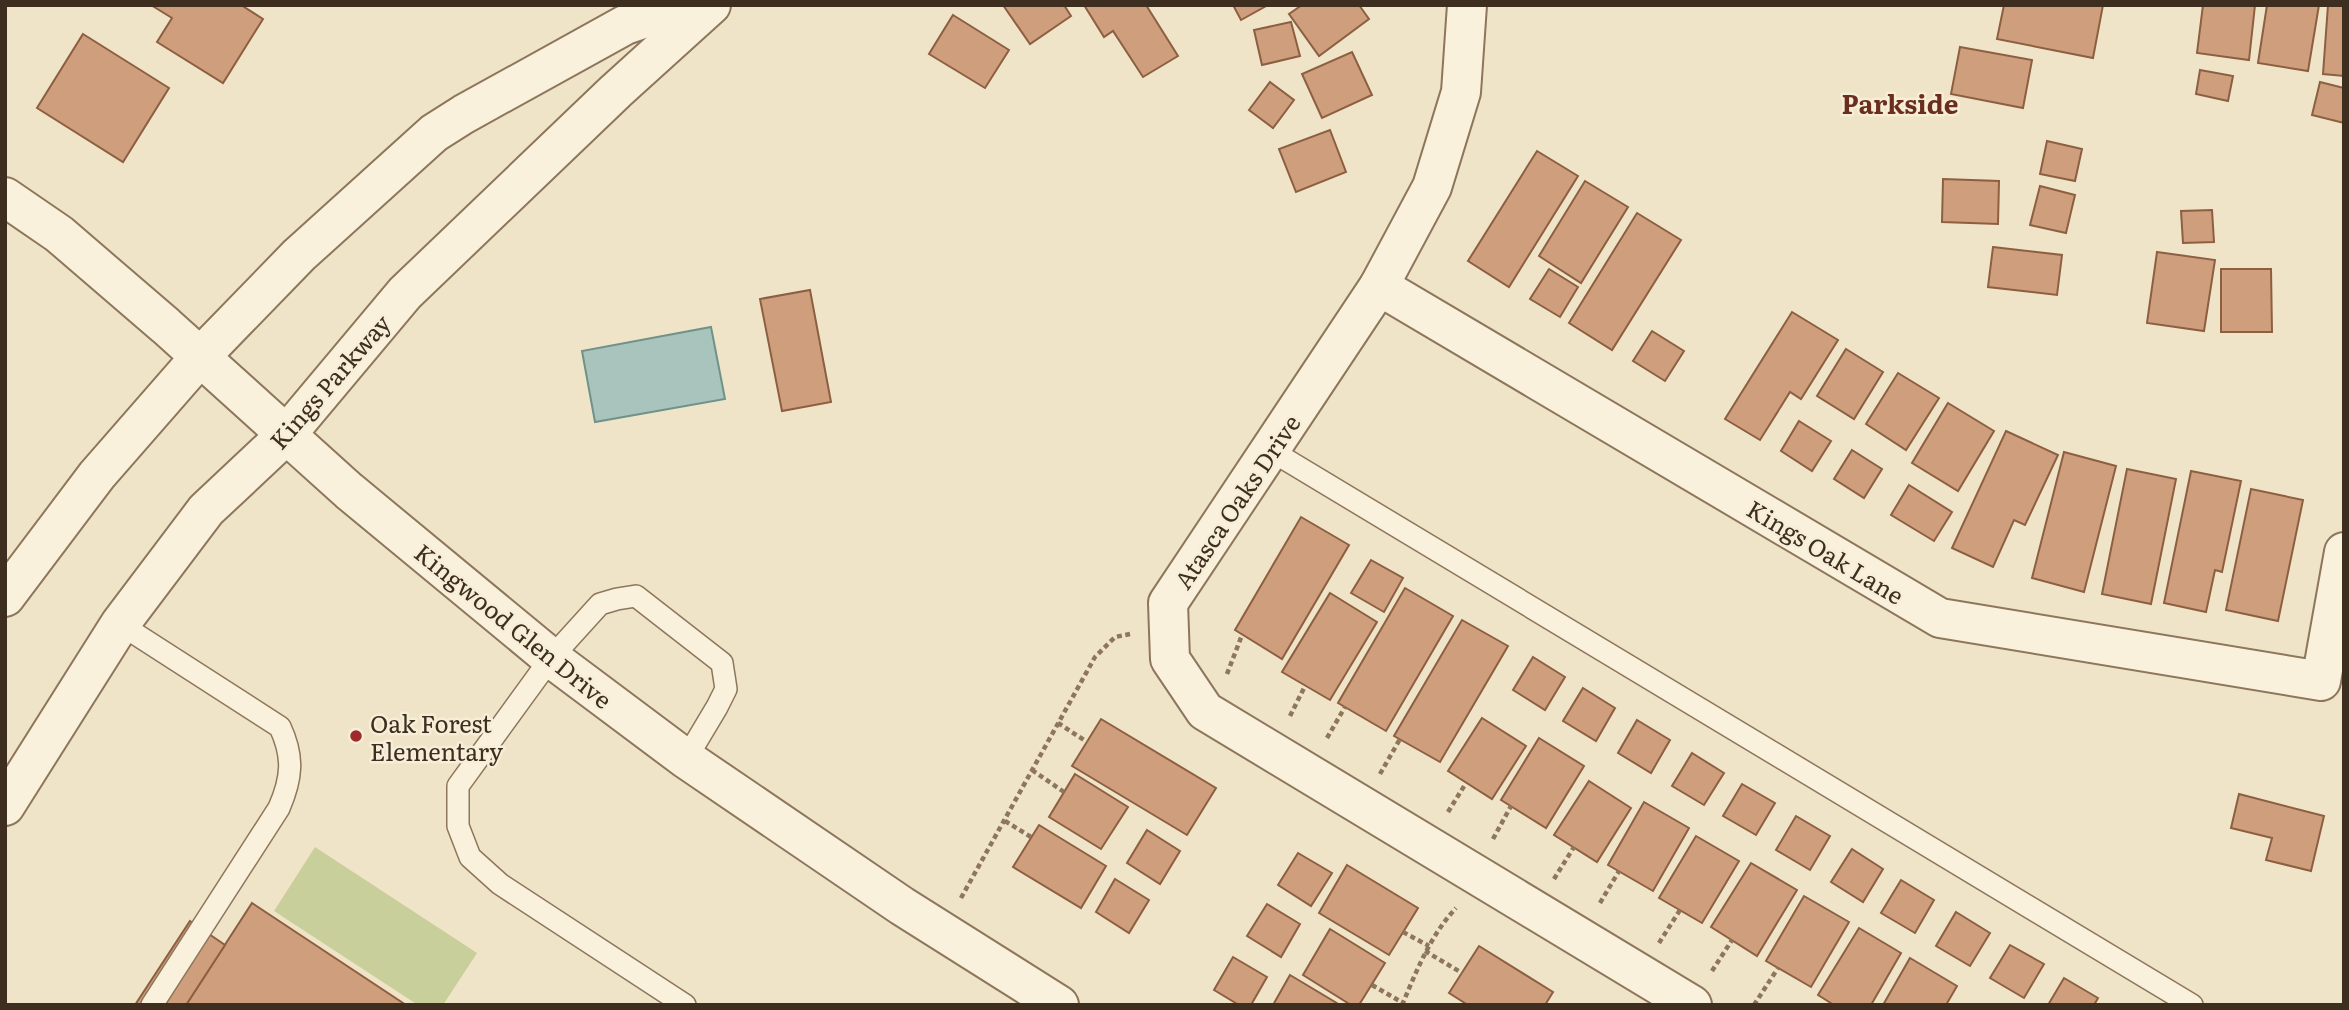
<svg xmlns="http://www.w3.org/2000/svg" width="2349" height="1010" font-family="Literata,serif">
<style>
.green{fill:#c9cf9b}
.water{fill:#a9c4bc;stroke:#6f938a;stroke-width:2}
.building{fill:#cf9f7d;stroke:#8d5f41;stroke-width:2}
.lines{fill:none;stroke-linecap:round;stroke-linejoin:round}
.service-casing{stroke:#8d765c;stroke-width:24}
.minor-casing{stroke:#8d765c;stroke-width:42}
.tertiary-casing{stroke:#8d765c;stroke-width:42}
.path{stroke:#8d765c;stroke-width:4.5;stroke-dasharray:5 3.5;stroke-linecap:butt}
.service{stroke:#faf1dc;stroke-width:21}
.minor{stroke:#faf1dc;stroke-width:38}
.tertiary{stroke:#faf1dc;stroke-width:38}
.poi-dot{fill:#9e2a2b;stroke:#f7eed8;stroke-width:2.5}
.labels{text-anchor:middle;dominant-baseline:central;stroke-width:5;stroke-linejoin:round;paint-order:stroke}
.street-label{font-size:24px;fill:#3d2e20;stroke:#f7eed8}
.poi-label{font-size:24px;fill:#3d2e20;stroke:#f7eed8;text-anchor:start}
.neighbourhood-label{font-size:26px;font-weight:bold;fill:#6b2e1e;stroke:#f7eed8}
</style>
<rect width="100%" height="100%" fill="#f0e4c8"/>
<!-- green -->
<polygon class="green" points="315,847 477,953 443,1005 418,1005 274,911"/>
<!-- water -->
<polygon class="water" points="711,327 725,399 595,422 582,351"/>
<!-- building -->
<g class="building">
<polygon points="151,5 241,5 263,19 223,83 157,42 172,18"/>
<polygon points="1003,5 1064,5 1071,16 1030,44"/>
<polygon points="1084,5 1146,5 1178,56 1143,77 1113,31 1104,37"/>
<polygon points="1233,5 1268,5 1241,20"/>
<polygon points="1302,5 1359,5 1369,19 1319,56 1289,14"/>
<polygon points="2004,5 2103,5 2093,58 1997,39"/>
<polygon points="2203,5 2255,5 2249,60 2197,53"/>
<polygon points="2267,5 2319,5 2308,71 2258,63"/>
<polygon points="2328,5 2344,5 2344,76 2323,74"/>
<polygon points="953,15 1009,50 985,88 929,54"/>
<polygon points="1291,22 1300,56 1262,65 1254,30"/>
<polygon points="83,34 169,88 123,162 37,108"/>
<polygon points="1960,47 2032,60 2023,108 1951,94"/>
<polygon points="1352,52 1372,95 1322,118 1302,74"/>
<polygon points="2200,70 2233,76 2228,101 2196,94"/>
<polygon points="1270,82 1294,100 1273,128 1249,110"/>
<polygon points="2320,82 2344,88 2344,123 2312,115"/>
<polygon points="1330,130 1346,172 1296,192 1279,149"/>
<polygon points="2047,141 2082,149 2075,181 2040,174"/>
<polygon points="1537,151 1578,176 1509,287 1468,261"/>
<polygon points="1943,179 1999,181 1998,224 1942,222"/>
<polygon points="1585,181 1628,207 1581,283 1539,256"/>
<polygon points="2040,186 2075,195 2066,233 2030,225"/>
<polygon points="2212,210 2214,242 2183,243 2181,211"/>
<polygon points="1637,213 1681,240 1612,350 1569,323"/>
<polygon points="1993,247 2062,255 2057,295 1988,287"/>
<polygon points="2157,252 2215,260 2204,331 2147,323"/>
<polygon points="1549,269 1578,287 1560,317 1530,299"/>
<polygon points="2221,269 2271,269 2272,332 2221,332"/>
<polygon points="810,290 831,402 782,411 760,299"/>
<polygon points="1792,312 1838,340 1801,399 1790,392 1760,440 1725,419"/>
<polygon points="1652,331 1684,351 1665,381 1633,361"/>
<polygon points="1846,349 1883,372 1854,419 1817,396"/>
<polygon points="1898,373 1939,398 1906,450 1866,424"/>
<polygon points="1948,403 1994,431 1958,491 1912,463"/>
<polygon points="1799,421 1831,441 1812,471 1781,451"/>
<polygon points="2006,431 2058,455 2025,525 2014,520 1993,567 1952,548"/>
<polygon points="1852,450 1882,469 1864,498 1834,479"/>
<polygon points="2064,452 2116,466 2084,592 2032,578"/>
<polygon points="2127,469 2176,479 2151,604 2102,594"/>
<polygon points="2191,471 2241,481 2222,572 2215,570 2206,612 2164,603"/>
<polygon points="1909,485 1952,512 1934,541 1891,515"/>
<polygon points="2251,489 2303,500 2278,621 2226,610"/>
<polygon points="1301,517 1349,545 1282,659 1235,630"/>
<polygon points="1371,560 1403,578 1384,612 1351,593"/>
<polygon points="1405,588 1453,616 1386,731 1338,703"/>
<polygon points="1330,593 1377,622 1330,700 1282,672"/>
<polygon points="1462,620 1508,646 1440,762 1394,736"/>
<polygon points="1533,657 1565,677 1545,710 1513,690"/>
<polygon points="1583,688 1615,708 1596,741 1563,721"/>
<polygon points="1482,718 1526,746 1492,799 1448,771"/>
<polygon points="1101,719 1216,788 1187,835 1072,766"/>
<polygon points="1637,720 1670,740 1651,773 1618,753"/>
<polygon points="1539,738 1584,766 1546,828 1501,800"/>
<polygon points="1692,753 1724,773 1704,805 1672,786"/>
<polygon points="1075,774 1128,807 1101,849 1049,817"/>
<polygon points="1589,781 1631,808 1597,862 1554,835"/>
<polygon points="1742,784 1775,803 1756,835 1723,816"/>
<polygon points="2239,794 2324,816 2311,871 2266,860 2272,838 2231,828"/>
<polygon points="1644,802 1689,828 1653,891 1608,865"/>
<polygon points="1796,816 1830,836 1810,870 1776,850"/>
<polygon points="1039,825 1106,866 1081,908 1013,867"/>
<polygon points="1147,830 1180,851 1160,884 1127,863"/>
<polygon points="1696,836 1739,861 1702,923 1659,898"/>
<polygon points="1852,849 1883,869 1863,902 1831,882"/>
<polygon points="1298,853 1332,873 1311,906 1278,885"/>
<polygon points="1751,863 1797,890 1757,956 1711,927"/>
<polygon points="1347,865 1418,908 1389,955 1319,913"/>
<polygon points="1115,879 1149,900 1129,933 1096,912"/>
<polygon points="1901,880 1934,900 1915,933 1881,913"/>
<polygon points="1804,896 1849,922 1811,987 1766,961"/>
<polygon points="252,903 406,1005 186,1005"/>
<polygon points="1267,904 1300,924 1281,957 1247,936"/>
<polygon points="1956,912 1990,933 1970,966 1936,946"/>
<polygon points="190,921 225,945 186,1005 135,1005"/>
<polygon points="1859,928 1901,953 1871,1005 1834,1005 1818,995"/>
<polygon points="1330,929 1385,963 1359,1005 1351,1005 1303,975"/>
<polygon points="2010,945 2044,964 2024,998 1990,978"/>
<polygon points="1479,946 1553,992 1545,1005 1468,1005 1449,993"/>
<polygon points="1233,957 1267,977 1251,1005 1239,1005 1214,990"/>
<polygon points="1910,958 1957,986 1946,1005 1883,1005"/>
<polygon points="1290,975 1340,1005 1273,1005"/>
<polygon points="2064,978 2098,998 2094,1005 2048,1005"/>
</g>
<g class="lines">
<!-- service casing -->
<g class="service-casing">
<g id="service">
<polyline points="1270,450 2192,1005"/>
<path d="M120,624L280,727C294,757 292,778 279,808L152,1005"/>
<polyline points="685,1005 500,884 470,857 458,826 458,786 551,658 600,604 617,599 636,596 722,663 726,689 717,707 686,759"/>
</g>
</g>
<!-- minor casing -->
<g class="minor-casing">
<g id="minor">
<polyline points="1467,5 1461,92 1432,187 1379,286 1168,603 1170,659 1205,711 1692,1005"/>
<polyline points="5,197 59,234 166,326 349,491 551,658 686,759 902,906 1059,1005"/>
<polyline points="1379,286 1940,618 2321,681 2344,552"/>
</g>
</g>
<!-- tertiary casing -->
<g class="tertiary-casing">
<g id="tertiary">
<polyline points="5,597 97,475 200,357 299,255 434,133 464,114 625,25 684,5"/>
<polyline points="5,806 120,624 206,510 286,435 405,293 616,91 711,5"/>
</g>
</g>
<!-- path -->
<g class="path">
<polyline points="1227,674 1242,635"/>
<polyline points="1290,716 1305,686"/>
<polyline points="1058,723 1087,742"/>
<polyline points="1327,738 1345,707"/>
<polyline points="1032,770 1064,792"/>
<polyline points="1380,774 1400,739"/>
<polyline points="1448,812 1466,783"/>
<polyline points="1005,821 1031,837"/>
<polyline points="1493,839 1511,806"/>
<polyline points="1554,879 1574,847"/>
<polyline points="961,898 1095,657 1115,637 1130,634"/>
<polyline points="1600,903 1619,871"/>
<polyline points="1403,932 1429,946"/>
<polyline points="1659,943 1680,910"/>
<polyline points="1425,951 1462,973"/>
<polyline points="1712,971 1732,940"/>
<polyline points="1372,985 1403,1003"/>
<path d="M1402,1005C1417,970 1430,936 1456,908"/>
<polyline points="1754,1005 1778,968"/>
</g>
<!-- service -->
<use href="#service" class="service"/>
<!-- minor -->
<use href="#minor" class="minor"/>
<!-- tertiary -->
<use href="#tertiary" class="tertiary"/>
</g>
<!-- markers -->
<circle class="poi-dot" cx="356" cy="736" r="7"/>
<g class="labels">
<!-- street labels -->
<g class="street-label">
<text transform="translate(329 381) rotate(-49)">Kings Parkway</text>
<text transform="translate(1236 501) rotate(-56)">Atasca Oaks Drive</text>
<text transform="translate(1826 551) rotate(31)">Kings Oak Lane</text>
<text transform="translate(514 625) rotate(39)">Kingwood Glen Drive</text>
</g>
<!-- poi labels -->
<g class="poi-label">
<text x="370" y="722">Oak Forest<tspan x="370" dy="28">Elementary</tspan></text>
</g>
<!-- neighbourhood labels -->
<g class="neighbourhood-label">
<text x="1900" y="102">Parkside</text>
</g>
</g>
<!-- border -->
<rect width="2349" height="1010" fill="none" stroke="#3d2e20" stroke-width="14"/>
</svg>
